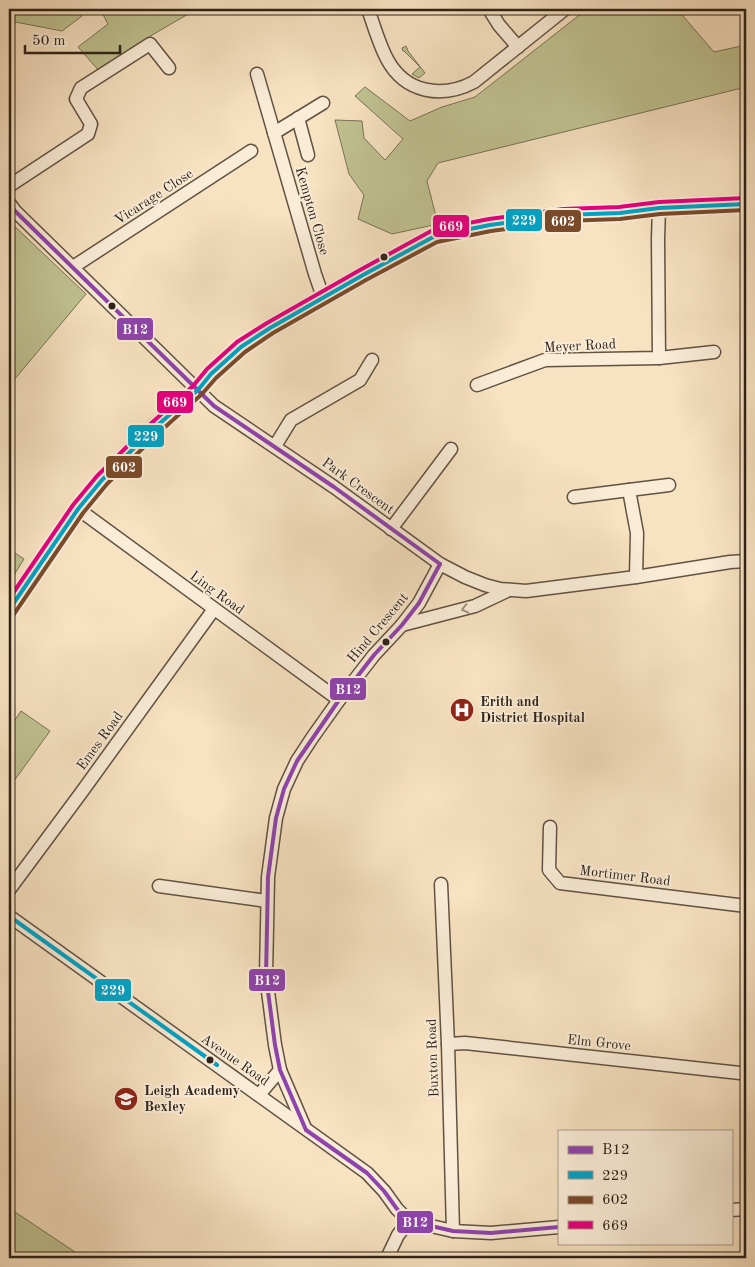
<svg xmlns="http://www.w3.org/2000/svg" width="755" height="1267" font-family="'Old Standard TT',serif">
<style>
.green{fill:#c0c291;stroke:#787255}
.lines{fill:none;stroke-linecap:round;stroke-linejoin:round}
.minor-casing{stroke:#615243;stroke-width:15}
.major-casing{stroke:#2f2219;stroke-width:19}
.minor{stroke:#faecd7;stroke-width:12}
.major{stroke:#f7e2c1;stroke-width:16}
.bus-1-casing{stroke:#faecd7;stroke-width:8}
.bus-2-casing{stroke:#faecd7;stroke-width:8}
.bus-3-casing{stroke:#faecd7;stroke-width:8}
.bus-4-casing{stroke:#faecd7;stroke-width:8}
.bus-1{stroke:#8e44ad;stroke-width:4}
.bus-2{stroke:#02a2c5;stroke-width:4}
.bus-3{stroke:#7a4b2a;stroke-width:4}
.bus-4{stroke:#e5007d;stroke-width:4}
.oneway{stroke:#9f9182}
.bus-dot{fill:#2f2219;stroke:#faecd7;stroke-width:2}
.labels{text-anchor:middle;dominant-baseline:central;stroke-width:4;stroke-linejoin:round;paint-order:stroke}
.street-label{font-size:14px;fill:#2f2219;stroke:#faecd7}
.poi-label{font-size:14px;font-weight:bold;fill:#2f2219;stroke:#faecd7;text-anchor:start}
.line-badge{stroke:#faecd7;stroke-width:2}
.badge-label{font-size:14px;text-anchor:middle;font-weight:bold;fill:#fff}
</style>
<rect width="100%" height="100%" fill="#f7e2c1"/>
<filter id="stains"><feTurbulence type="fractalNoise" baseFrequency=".004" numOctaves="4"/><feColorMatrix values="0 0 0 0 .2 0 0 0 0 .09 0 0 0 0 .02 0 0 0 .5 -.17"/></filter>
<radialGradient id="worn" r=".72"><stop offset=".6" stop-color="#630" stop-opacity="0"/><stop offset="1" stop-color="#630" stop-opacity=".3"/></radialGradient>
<!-- green -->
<g class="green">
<polygon points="9,9 77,9 82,16 62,31 10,21 9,19"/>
<polygon points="100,9 197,9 152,35 100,72 78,47 108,24"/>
<polygon points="587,9 677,9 714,52 746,45 746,89 738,89 438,163 427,181 438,224 392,234 358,219 364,195 349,174 335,120 362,121 364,138 385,160 403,139 355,96 365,87 410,121 442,107 475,97"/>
<polygon points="406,46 408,51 425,73 419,78 412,74 420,67 404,51 403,51 402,48"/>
<polygon points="9,221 86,294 9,386"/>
<polygon points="9,549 24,559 9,583"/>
<polygon points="21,711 50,731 9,788 9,729"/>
<polygon points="9,1208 84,1258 9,1258"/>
</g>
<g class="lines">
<!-- minor casing -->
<g class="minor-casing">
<g id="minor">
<path d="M368,9C374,26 379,44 387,59C405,93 442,99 474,82L565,9"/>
<polyline points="489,9 499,25 518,47"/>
<polyline points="257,74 315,274 323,297"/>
<polyline points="298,118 308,155"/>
<polyline points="274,133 323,103"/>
<polyline points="9,186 88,134 91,124 76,99 81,88 150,44 169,68"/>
<polyline points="9,203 15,211 214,406 334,487 440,564 465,577 485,585 500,589 526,591 636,577 730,562 746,561"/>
<polyline points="73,267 251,151"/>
<polyline points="659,358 658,239 659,208"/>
<polyline points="477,385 545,360 659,358 714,352"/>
<polyline points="275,446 291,420 360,380 372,360"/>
<polyline points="629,490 669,485"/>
<polyline points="574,497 629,490 637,533 636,577"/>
<polyline points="78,509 339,700"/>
<polyline points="391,529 451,449"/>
<polyline points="402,625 475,606 509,590"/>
<polyline points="550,827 549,870 560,883 746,906"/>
<polyline points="441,884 448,1044 453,1231"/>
<polyline points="159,886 267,901"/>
<polyline points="9,890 81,793 214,609"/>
<polyline points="9,916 367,1173 384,1191 397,1209 409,1221 453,1231 491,1233 559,1227"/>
<polyline points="448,1044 465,1043 740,1073 746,1073"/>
<polyline points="259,1095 280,1070"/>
<polyline points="305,1128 280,1070 275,1045 266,976 268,877 276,818 284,789 297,761 312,738 339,700 374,655 402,625 419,603 440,564"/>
<polyline points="731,1210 746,1209"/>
<polyline points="387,1258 398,1235 409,1221"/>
</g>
</g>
<!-- major casing -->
<g class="major-casing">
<polyline id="major" points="9,610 78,509 102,480 151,431 198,390 211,374 241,347 270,328 363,275 435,236 490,225 563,215 620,213 659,208 746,204"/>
</g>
<!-- minor -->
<use href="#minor" class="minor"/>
<!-- major -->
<use href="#major" class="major"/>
<!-- bus-1 casing -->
<g class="bus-1-casing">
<g id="bus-1">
<polyline points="9,203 15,211 214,406 334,487 440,564"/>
<polyline points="306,1130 280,1070 275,1045 266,976 268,877 276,818 284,789 297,761 339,700 374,655 402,625 419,603 440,564"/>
<polyline points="306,1130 367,1173 384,1191 397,1209 409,1221 453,1231 491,1233 559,1227"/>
</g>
</g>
<!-- bus-2 casing -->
<g class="bus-2-casing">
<g id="bus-2">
<polyline points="9,610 78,509 102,480 151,431 198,390 211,374 241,347 270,328 363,275 435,236 490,225 563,215 620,213 659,208 746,204"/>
<polyline points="9,916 217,1065"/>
</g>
</g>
<!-- bus-3 casing -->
<g class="bus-3-casing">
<polyline id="bus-3" points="14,614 83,513 107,484 155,436 202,394 216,378 245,352 273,333 366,280 437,242 491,231 564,221 620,219 660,214 746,210"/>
</g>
<!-- bus-4 casing -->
<g class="bus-4-casing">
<polyline id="bus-4" points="9,599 73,505 97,476 147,427 193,386 207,369 237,342 267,323 360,270 433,230 489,219 563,209 619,207 659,202 746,198"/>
</g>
<!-- bus-1 -->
<use href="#bus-1" class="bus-1"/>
<!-- bus-2 -->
<use href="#bus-2" class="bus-2"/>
<!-- bus-3 -->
<use href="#bus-3" class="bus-3"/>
<!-- bus-4 -->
<use href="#bus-4" class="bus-4"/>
</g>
<!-- one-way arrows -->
<defs><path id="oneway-chevron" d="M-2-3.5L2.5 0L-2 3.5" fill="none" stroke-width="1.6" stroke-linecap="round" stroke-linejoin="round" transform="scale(1.25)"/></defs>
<use class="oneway" href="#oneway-chevron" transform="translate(465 609) rotate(166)"/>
<!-- icons -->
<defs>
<g id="hospital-disc" transform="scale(1.25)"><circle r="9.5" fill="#8f2418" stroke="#faecd7"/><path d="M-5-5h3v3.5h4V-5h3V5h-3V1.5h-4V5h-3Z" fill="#fff"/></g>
<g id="school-disc" transform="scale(1.25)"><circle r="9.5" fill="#8f2418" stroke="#faecd7"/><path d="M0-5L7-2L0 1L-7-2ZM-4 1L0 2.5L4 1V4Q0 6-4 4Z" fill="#fff"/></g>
</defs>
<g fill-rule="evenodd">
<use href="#hospital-disc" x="462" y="710"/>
<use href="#school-disc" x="126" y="1099"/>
</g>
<!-- markers -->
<g class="bus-dot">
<circle cx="384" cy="257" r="4.5"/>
<circle cx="112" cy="306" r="4.5"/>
<circle cx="386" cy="642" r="4.5"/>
<circle cx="210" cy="1060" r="4.5"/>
</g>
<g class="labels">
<!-- street labels -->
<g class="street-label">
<text transform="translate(154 197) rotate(-33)">Vicarage Close</text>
<text transform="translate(312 211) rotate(74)">Kempton Close</text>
<text transform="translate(580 346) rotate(-3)">Meyer Road</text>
<text transform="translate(358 486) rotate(36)">Park Crescent</text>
<text transform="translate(217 593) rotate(36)">Ling Road</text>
<text transform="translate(378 628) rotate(-50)">Hind Crescent</text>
<text transform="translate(100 741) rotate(-54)">Emes Road</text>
<text transform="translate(625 876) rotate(7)">Mortimer Road</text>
<text transform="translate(599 1043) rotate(6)">Elm Grove</text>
<text transform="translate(433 1058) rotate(-92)">Buxton Road</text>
<text transform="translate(235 1060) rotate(35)">Avenue Road</text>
</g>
<!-- poi labels -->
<g class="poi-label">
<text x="480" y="702">Erith and<tspan x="480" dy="16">District Hospital</tspan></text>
<text x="144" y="1091">Leigh Academy<tspan x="144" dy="16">Bexley</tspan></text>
</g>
</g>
<g class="line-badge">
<rect x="505" y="208" width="38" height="24" rx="5" fill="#02a2c5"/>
<rect x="544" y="209" width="38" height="24" rx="5" fill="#7a4b2a"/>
<rect x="432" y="214" width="38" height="24" rx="5" fill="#e5007d"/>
<rect x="116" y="317" width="38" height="24" rx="5" fill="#8e44ad"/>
<rect x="156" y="390" width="38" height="24" rx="5" fill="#e5007d"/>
<rect x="127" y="424" width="38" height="24" rx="5" fill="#02a2c5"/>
<rect x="105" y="455" width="38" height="24" rx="5" fill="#7a4b2a"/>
<rect x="329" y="677" width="38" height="24" rx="5" fill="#8e44ad"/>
<rect x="248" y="968" width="38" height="24" rx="5" fill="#8e44ad"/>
<rect x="94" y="978" width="38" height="24" rx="5" fill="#02a2c5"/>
<rect x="396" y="1210" width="38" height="24" rx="5" fill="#8e44ad"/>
</g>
<g class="badge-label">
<text x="524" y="225">229</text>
<text x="563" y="226">602</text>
<text x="451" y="231">669</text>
<text x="135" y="334">B12</text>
<text x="175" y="407">669</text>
<text x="146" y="441">229</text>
<text x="124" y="472">602</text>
<text x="348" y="694">B12</text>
<text x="267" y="985">B12</text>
<text x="113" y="995">229</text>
<text x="415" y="1227">B12</text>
</g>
<!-- margin -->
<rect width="755" height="1267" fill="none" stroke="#f7e2c1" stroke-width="30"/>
<rect x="10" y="10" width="735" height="1247" fill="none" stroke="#2f2219" stroke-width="2.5"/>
<rect x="15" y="15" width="725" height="1237" fill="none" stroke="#2f2219"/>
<!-- legend -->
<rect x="558" y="1130" width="175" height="115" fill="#faecd7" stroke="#a99b8b"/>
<rect x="568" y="1146" width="25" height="8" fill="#8e44ad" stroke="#a99b8b"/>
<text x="602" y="1154" font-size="15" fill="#2f2219">B12</text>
<rect x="568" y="1171" width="25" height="8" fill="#02a2c5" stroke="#a99b8b"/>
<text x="602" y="1180" font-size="15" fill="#2f2219">229</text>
<rect x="568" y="1196" width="25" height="8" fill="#7a4b2a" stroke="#a99b8b"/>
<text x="602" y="1204" font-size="15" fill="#2f2219">602</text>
<rect x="568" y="1221" width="25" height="8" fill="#e5007d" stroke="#a99b8b"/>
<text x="602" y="1230" font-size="15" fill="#2f2219">669</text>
<!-- scale -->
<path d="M25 45v8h95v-8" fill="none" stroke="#2f2219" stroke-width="2.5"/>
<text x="32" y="45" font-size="15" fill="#2f2219" stroke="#faecd7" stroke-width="4" paint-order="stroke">50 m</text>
<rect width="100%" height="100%" filter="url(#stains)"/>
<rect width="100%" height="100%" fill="url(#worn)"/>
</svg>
